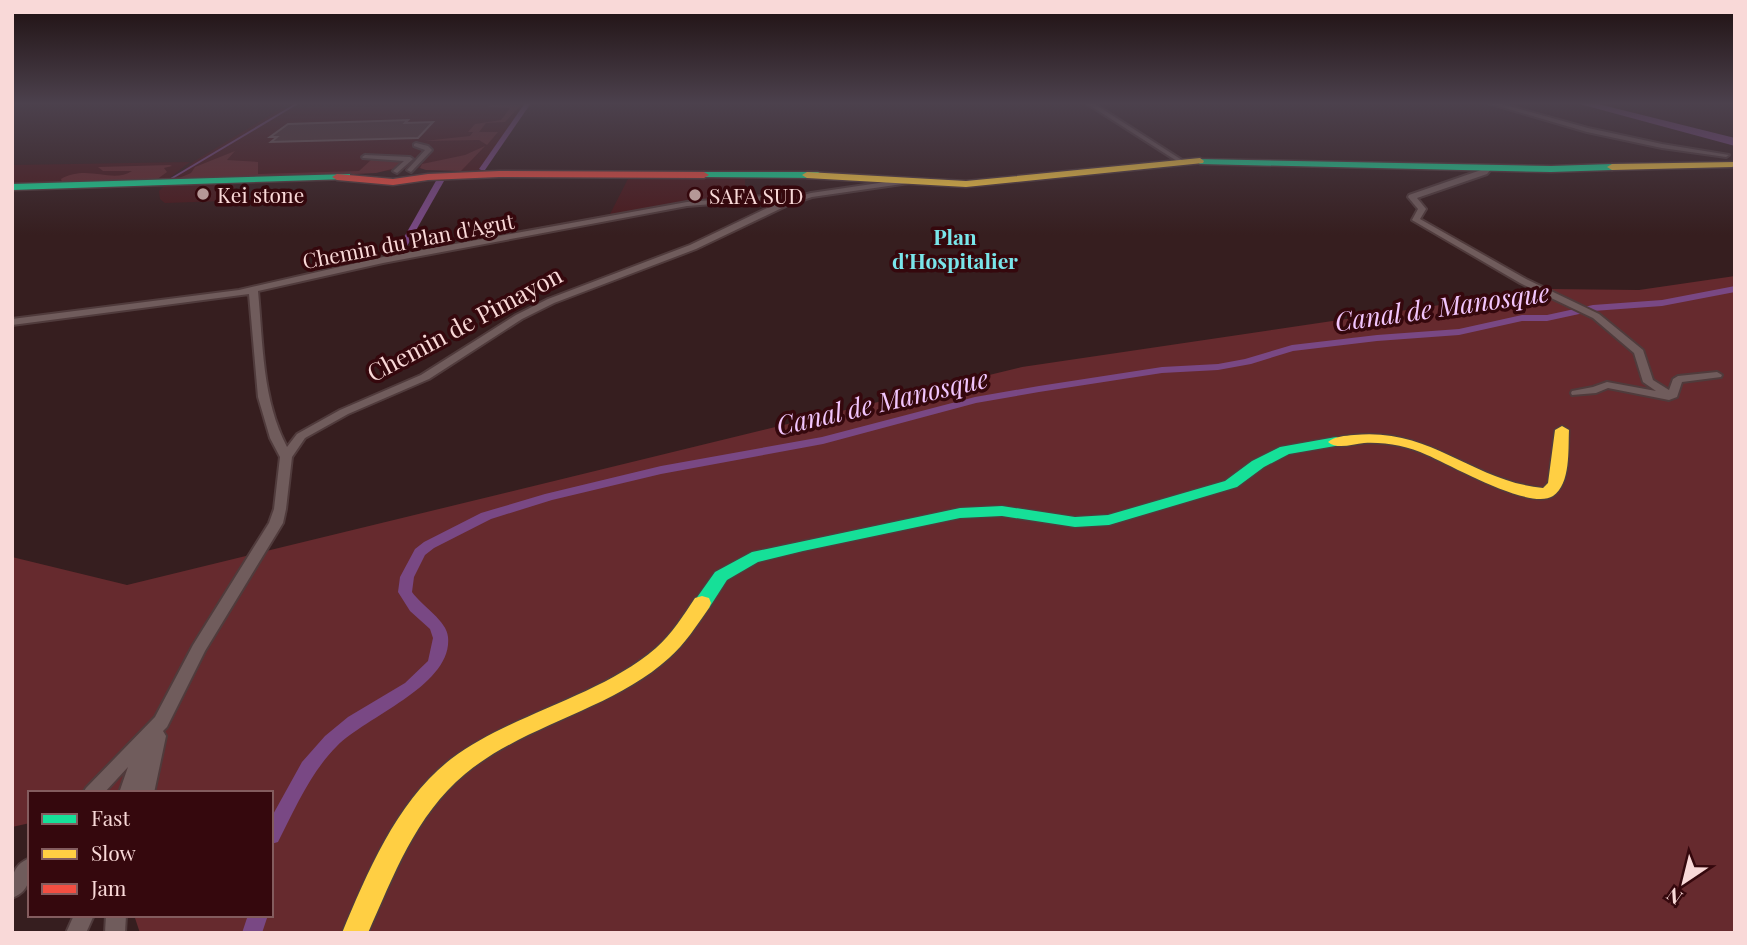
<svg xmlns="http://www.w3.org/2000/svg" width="1747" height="945" font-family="'Playfair Display',serif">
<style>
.built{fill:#4a191c}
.green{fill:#662a2e}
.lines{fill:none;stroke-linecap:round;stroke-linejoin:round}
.stream{stroke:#794884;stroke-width:2}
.canal{fill:#794884;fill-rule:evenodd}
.river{fill:#794884;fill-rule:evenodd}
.building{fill:#54393a;stroke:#766162;stroke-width:2}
.street-casing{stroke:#503b3c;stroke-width:4}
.fast-casing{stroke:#503b3c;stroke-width:3}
.slow-casing{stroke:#503b3c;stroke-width:3}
.jam-casing{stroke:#503b3c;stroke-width:3}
.street{fill:#705c5c;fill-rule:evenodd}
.fast{fill:#16e098;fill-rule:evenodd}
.slow{fill:#ffcf43;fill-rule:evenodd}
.jam{fill:#f24e42;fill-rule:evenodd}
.poi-dot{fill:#b59897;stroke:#35080d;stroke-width:2.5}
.labels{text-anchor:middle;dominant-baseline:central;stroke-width:7;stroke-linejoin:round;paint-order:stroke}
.far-poi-label{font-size:21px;fill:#f9d9d8;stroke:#35080d;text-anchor:start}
.far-neighbourhood-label{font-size:21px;font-weight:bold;fill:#79e5ea;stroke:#35080d}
.far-street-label{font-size:21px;fill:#f9d9d8;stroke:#35080d}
.street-label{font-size:24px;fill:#f9d9d8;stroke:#35080d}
.water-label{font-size:26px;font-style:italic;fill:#f2c6fe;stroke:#35080d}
</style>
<rect width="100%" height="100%" fill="#361e1f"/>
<!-- built -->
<g class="built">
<polygon points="525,103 478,172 415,168 348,175 170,182 193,162 282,108"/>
<polygon points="190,162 164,182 12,187 12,165"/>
<polygon points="630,175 745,177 745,198 679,203 609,216"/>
<polygon points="231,184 236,187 223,201 165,203 160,199 159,191 165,185"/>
</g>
<!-- green -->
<g class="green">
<polygon points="490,105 521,105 505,122 486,123 479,132 498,132 487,145 479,140 424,141 470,136 473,132 468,132 475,124 501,120 510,108 488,107"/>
<polygon points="485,146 461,171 426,170 420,168 422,164 465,155"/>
<polygon points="235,151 227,160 258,162 258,174 359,171 372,159 405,160 396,168 376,173 181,182 179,178 191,173 195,167"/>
<path d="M170,165L172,166L164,168L167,172L156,180L62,182L61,179C88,164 112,184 132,171H103L98,167Z"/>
<polygon points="1735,276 1735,933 140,933 134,915 271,915 271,793 30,793 30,823 12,827 12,557 127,585 1022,367 1548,289 1639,290"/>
</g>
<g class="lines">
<!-- stream -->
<polyline class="stream" points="169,180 298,103"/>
<!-- canal -->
<g class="canal">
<polygon points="525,103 531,103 485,170 481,170 479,169"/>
<polygon points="437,179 444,181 402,255 395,257 394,255"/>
<path d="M1735,286V292L1662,306L1593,311L1547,321H1522L1459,335L1377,341L1293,351L1251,364L1218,370L1162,373L1039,392L976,403L823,444L661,474L552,500L491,519L434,548L425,555L414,577L412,592C422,606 447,621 448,637C453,685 367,716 337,746C310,773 295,809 278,842L271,844V818L302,762L325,736L348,717L405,683L428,661L433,638L430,629L410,611L398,592L400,577L415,549L424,542L481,513L545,494L661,466L822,437L975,397L1039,386L1162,367L1218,364L1245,359L1292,345L1377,335L1459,329L1522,315H1547L1593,305L1662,300Z"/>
<polygon points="248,915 268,915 262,933 242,933"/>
</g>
<!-- river -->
<polygon class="river" points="1576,103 1594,103 1735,138 1735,146"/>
</g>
<!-- building -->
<polygon class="building" points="408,120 405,123 433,122 418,138 271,142 277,137 270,137 288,124"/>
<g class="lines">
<!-- street casing -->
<g class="street-casing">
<g id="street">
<polygon points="1086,103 1093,103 1185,162 1180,163"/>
<polygon points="1488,103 1498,103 1588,128 1662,144 1729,155 1726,157 1662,148 1587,132"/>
<polygon points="416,143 428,146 432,150 411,172 407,170 425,150 414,146 414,144"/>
<polygon points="365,155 410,157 413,159 397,173 393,171 404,161 363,158 362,157"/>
<polygon points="1486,167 1492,168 1487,174 1417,198 1426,209 1420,219 1526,279 1599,314 1643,350 1653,380 1669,390 1673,379 1678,376 1717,372 1722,375 1721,377 1682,382 1677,397 1669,400 1608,388 1596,393 1572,395 1571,393 1572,391 1593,387 1607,382 1656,391 1643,382 1634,353 1593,318 1520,283 1412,220 1418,209 1408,197 1409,195 1481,170"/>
<path d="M906,179H909V183L812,197L788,205L696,249L554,303L522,319L429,379L348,414L305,438L292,457L286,509L283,523L205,651L167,727L163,731L166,736L154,793H119L128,767L104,793H83L86,788L155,717L193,645L269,523L274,509L280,457L270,438L258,397L249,294L12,325V319L239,290L383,257L687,202L790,194L794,196L790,198L687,206L383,263L258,291C263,344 262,400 287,447L297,434L340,410L421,375L516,315L548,299L690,245L782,201L811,193Z"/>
<path d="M30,858C30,876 32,890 12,898C12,880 10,866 30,858Z"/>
<polygon points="74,915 94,915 86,933 66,933"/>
<polygon points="106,915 126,915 125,933 105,933"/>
</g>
</g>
<!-- fast casing -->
<g class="fast-casing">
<g id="fast">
<polygon points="1197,159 1551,166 1612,164 1617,167 1612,170 1551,172 1200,164 1196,161"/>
<polygon points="704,172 818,172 823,175 818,178 701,177 701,173"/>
<polygon points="350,174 350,178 347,179 12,190 12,184"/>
<polygon points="1336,437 1341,439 1344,442 1341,445 1289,454 1264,467 1237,487 1109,525 1075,527 1002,516 960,518 803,551 758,562 727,580 709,608 695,608 693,603 715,572 752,552 960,508 1002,506 1075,517 1108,515 1225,481 1252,461 1280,447"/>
</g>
</g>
<!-- slow casing -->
<g class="slow-casing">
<g id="slow">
<polygon points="1200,158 1204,161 1203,163 966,187 807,178 802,175 807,172 966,181"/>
<polygon points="1735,162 1735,166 1732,167 1612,170 1607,167 1612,164"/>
<path d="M1562,426L1569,430C1568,449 1571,484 1553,496C1530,511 1451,465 1427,455C1407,446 1386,442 1364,443C1353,444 1337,450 1328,442C1335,436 1345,436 1354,435C1431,427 1472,481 1543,488L1548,483L1555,430Z"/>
<path d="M702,596L709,598L711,603L709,608C697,625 685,644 669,658C612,710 525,724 465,774C415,816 394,875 368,933H342C368,871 397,801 451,759C513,713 599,697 656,648C672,634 683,616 695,598Z"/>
</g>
</g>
<!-- jam casing -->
<g class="jam-casing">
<polygon id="jam" points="499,171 704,172 709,175 704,178 499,177 428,180 393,185 337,180 332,177 337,174 393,179 428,174"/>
</g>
<!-- street -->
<use href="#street" class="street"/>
<!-- fast -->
<use href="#fast" class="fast"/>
<!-- slow -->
<use href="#slow" class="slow"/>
<!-- jam -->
<use href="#jam" class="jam"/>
</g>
<!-- sky -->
<linearGradient id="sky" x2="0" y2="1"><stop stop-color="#1e1011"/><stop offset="0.44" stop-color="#4c414d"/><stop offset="1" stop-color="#4c414d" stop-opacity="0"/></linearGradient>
<rect width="1747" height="235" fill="url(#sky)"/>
<!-- markers -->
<g class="poi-dot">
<circle cx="203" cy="194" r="7"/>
<circle cx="695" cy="195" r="7"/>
</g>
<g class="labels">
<!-- far-poi labels -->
<g class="far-poi-label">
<text x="217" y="194">Kei stone</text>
<text x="709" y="195">SAFA SUD</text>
</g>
<!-- far-neighbourhood labels -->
<g class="far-neighbourhood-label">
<text x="955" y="236">Plan<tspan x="955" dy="24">d'Hospitalier</tspan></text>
</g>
<!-- far-street labels -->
<g class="far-street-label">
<text transform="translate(408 240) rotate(-11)">Chemin du Plan d'Agut</text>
</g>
<!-- street labels -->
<g class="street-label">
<text transform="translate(464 323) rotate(-28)">Chemin de Pimayon</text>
</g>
<!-- water labels -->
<g class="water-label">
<text transform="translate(1442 306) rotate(-8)">Canal de Manosque</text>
<text transform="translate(882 401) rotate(-13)">Canal de Manosque</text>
</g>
</g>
<!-- border -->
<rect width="1747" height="945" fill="none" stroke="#f9d9d8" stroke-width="28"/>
<!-- legend -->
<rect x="28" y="791" width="245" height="126" fill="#35080d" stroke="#835c5e" stroke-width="2"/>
<rect x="42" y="814" width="35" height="10" fill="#16e098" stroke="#835c5e" stroke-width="2"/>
<text x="91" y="826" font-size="21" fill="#f9d9d8">Fast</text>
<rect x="42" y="849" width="35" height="10" fill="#ffcf43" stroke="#835c5e" stroke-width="2"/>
<text x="91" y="861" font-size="21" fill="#f9d9d8">Slow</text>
<rect x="42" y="884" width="35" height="10" fill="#f24e42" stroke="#835c5e" stroke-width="2"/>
<text x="91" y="896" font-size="21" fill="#f9d9d8">Jam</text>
<!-- north arrow -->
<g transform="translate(1684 882) rotate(215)" stroke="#35080d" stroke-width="5" paint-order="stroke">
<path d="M0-5L12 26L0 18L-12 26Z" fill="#f9d9d8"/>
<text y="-10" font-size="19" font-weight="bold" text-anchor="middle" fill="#f9d9d8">N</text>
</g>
</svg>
